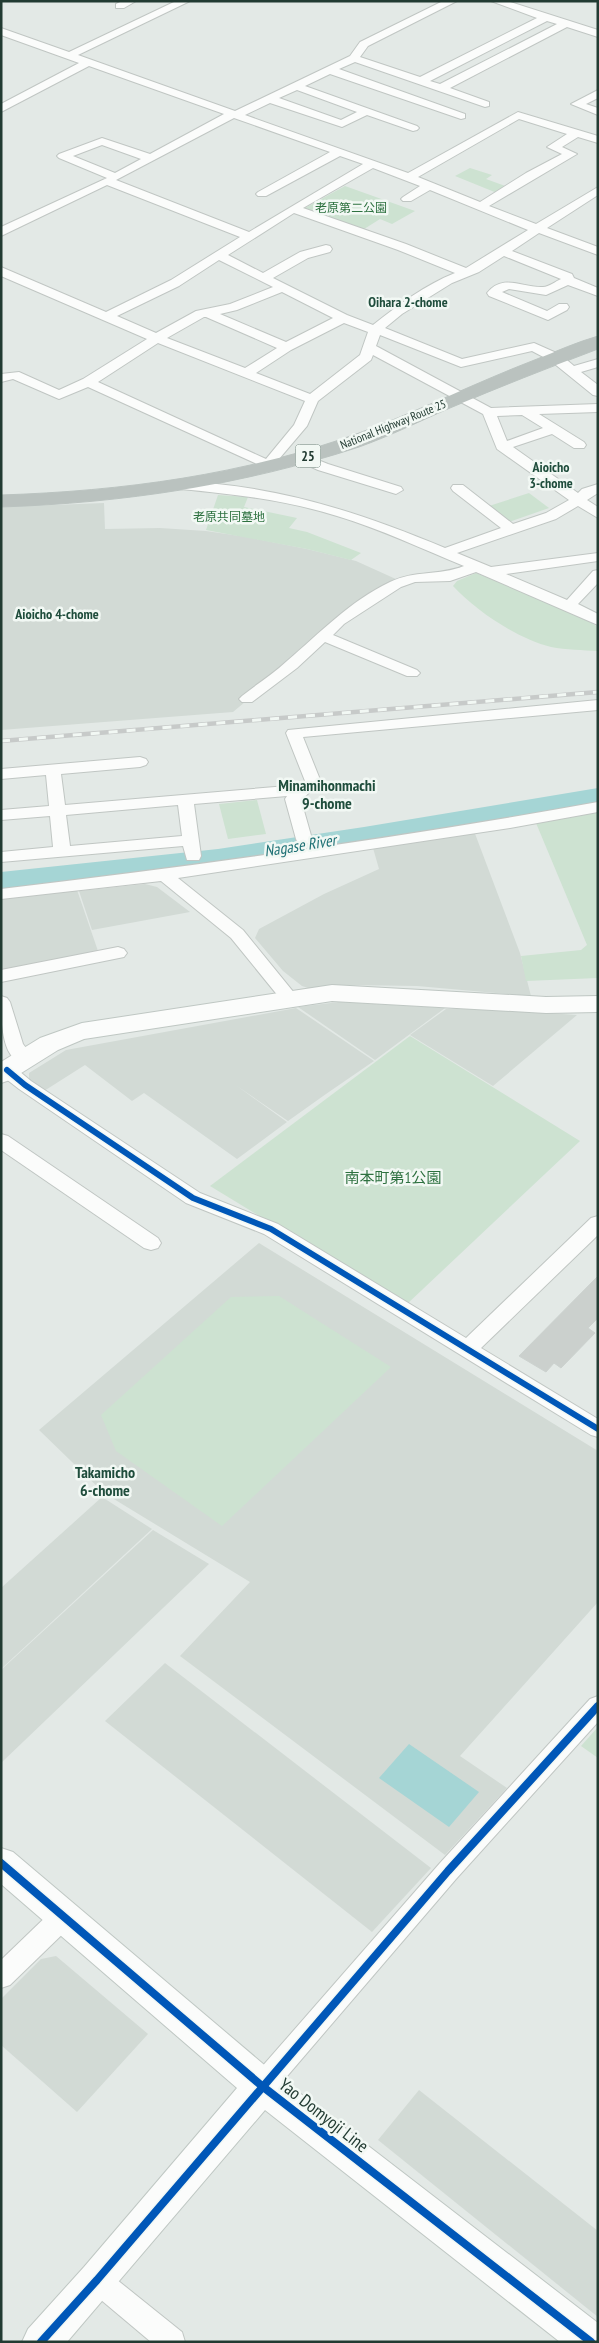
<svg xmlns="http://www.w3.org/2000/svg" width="599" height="2343" font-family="'PT Sans Narrow','Noto Sans JP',sans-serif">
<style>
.built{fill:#d2dad5}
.green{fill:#cde2d1}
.water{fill:#a5d5d5}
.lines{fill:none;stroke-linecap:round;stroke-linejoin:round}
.river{fill:#a5d5d5;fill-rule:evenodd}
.building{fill:#cbd0cd;stroke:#ccd2cf}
.street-casing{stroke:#c0c6c3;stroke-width:2}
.secondary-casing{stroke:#bfc7c3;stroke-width:2}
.highway-casing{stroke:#bcc5c2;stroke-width:1}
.street{fill:#fbfcfb;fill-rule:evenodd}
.secondary{fill:#fbfcfb;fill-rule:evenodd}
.highway{fill:#bac2bf;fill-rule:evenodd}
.rail-casing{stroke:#c7cac9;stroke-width:4.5}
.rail{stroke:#f2f8f4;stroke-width:3;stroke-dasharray:9;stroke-linecap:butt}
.cycleway-far1-casing{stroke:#f2f8f4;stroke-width:9}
.cycleway-casing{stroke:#f2f8f4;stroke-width:11}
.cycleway-far1{stroke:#0057b8;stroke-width:6}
.cycleway{stroke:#0057b8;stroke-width:8}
.labels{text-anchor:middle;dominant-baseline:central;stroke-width:5;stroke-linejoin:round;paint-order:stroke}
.far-park-label{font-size:12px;fill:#2e7140;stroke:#f2f8f4}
.far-street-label{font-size:12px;fill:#223b32;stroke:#f2f8f4}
.far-neighbourhood-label{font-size:14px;font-weight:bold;fill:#1f4d3c;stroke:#f2f8f4}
.shield{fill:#f2f8f4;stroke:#60746c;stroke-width:1}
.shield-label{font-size:14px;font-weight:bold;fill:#223b32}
.park-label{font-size:15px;fill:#2e7140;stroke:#f2f8f4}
.neighbourhood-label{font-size:16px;font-weight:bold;fill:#1f4d3c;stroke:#f2f8f4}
.water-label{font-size:16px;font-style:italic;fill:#1f7175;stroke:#f2f8f4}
.near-street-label{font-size:18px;fill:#223b32;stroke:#f2f8f4}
</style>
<rect width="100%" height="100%" fill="#e3e9e6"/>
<!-- built -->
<g class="built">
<polygon points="104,503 105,529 160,528 206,531 247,537 307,549 356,561 398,580 289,665 233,712 1,730 1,507"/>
<polygon points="474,831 520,953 531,996 417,986 350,985 311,989 302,986 283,971 255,938 259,929 324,894 379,869 373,848"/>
<polygon points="145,884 157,887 190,912 92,930 79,891"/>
<polygon points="77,890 99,954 1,972 1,898"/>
<polygon points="339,1002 445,1008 375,1060 298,1007"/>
<polygon points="296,1008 374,1061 326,1094 319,1089 326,1094 288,1121 237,1086 287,1122 237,1159 144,1093 132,1101 85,1065 44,1091 29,1079 29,1073 66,1050"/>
<polygon points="446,1009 491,1009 577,1015 493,1086 410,1035"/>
<polygon points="259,1243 598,1451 598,1602 460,1756 507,1788 445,1855 180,1656 250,1582 104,1493 39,1430"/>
<polygon points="102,1497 152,1529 1,1669 1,1588"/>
<polygon points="153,1530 209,1564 1,1763 1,1670"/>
<polygon points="165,1663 431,1868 372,1932 105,1721"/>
<polygon points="56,1956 148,2034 77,2112 1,2045 1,1999 41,1959"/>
<polygon points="419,2090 598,2231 598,2317 378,2140"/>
</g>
<!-- green -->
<g class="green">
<polygon points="470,168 492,175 486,179 508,187 497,193 455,176"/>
<polygon points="345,186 415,211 392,224 380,219 361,231 303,209"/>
<polygon points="529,493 549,508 509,522 489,506"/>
<polygon points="218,495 248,497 244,507 297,518 289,528 307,532 361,553 351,560 307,549 206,530"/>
<path d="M476,573L575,613L598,627V651C583,650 566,650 551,647C518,639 476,611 453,586L457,581Z"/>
<polygon points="257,800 266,834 228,839 219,804"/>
<polygon points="598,812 598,978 526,981 521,956 581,950 587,945 536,823"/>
<polygon points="410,1036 580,1141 406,1305 210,1186"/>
<polygon points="279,1296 391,1367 222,1526 116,1451 101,1415 231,1297"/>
<polygon points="598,1727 598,1758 581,1746"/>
</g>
<!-- water -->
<polygon class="water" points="409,1744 479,1792 449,1827 379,1778"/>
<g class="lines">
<!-- river -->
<polygon class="river" points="598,788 598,806 364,847 218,869 1,892 1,872 218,849 364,827"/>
</g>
<!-- building -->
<polygon class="building" points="598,1276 598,1318 588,1328 595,1333 561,1368 554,1363 546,1372 519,1356"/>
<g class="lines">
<!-- street casing -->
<g class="street-casing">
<g id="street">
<polygon points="122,1 136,1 124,8 116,8 116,4"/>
<path d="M176,1H190L78,55L235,111L350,56L360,42L443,1H457L368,46L360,57L420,77L537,18L491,1H507L598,30V37L567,27L450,88L489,102V106L485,107L355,62L339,69L465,114V118L461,119L330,74L305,86L417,126L419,128L417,130L413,131L367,115L342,127L270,103L245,115L408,173L518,112L598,136V143L578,137L562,147L577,154L489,206L536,224L598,187V195L547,228L598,247V255L539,233L512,251L572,274L574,278L598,288V296L568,285L546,295L509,289L502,292L547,311L559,304H567L569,307L567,310L548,320L489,296L487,293C503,273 522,288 543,287C549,287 556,281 561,279L504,256L479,272L452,283L402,314L385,328L462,359L534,343L561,355L574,366L598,359V367L581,372L598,385V396L593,395L551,361L532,351L461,367L380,335L376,346L491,408L598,404V412L539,414L584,442L586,445L584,448H574L552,434L513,447L578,493L582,489L598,484V493L587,500L598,507V518L578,506L556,519L457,553L491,567L598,553V561L506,574L567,600L593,571L598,570V583L578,604L598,614V625L476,572L450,581L415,582L401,587L344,624L333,635L417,670L420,673L417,676H407L325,642L297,668L252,702H242L239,699L242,696C257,684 273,674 287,661C320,633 350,601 390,582C414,570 439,576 464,566C422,549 381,529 337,516C286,500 233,494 180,489L175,488L173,485L175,482C188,479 204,483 217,484C297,492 371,517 445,548L501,528L453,491L451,488L453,485H463L513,524L546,513L569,500L497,449L483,414L373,355L371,360L318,401L307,426L279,459L275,469L270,470L88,387L59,399L13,379L1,382V374L19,372L59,390L83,379L147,339L1,276V267L106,312L171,280L240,237L107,185L1,236V227L107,178L59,158L57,156L59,154L102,138L150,154L224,114L89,66L1,112V104L79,63L1,35V28L69,52ZM547,21L557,24L440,84L430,81ZM297,90L357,112L341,120L279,98ZM234,118L330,152L258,192L256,194L258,196H266L340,156L363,164L249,232L116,180ZM519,119L567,134L547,147L562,154L526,173L480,202L418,177ZM102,145L141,159L115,173L73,156ZM373,168L420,186L403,197L401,199L403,201H411L430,190L528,230L466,268L406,244L303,208ZM294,213L398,250L455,273C425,285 398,305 373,325L347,315L273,278L308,258L330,252L332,249L330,246L326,245L300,252L263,273L228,255ZM219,260L273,287L230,304L196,311L156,333L117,316L179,286ZM282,292L333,318L286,342L220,314L237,310ZM204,317H206L277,348L245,368L167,338ZM344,323L368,332L360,355L310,394L256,373L291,350ZM158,343L305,401L294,425L266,459L98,382ZM522,415L543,428L507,441L497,416Z"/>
<polygon points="598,90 598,98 586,104 598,108 598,115 571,104"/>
<polygon points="303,454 328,464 401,487 403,490 396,494 318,470 298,461 296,458"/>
<path d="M598,700V710L303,737L321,782L301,800L312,839L310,843H298L296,839L285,799L287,796L194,804L201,856L199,860H187L183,846L1,862V852L53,847L50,816L1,820V810L49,806L46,775L1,779V769L140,757L146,759L148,762L146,765L140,767L61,774L65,805L299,785L305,781L286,733L288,730ZM178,805L182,836L70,846L66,815Z"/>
<path d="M598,802V812L510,828L178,878L243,930L295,994L298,998L295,1002L289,1004L283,1002L231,938L161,881L1,899V889C201,865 400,838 598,802Z"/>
<polygon points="118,947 124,949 127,953 124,957 1,982 1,970"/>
<path d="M1,996L7,998L10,1002L23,1044L33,1057L30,1061C0,1070 1,1014 1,996Z"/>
<polygon points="7,1064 13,1066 31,1081 200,1193 278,1224 466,1338 591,1218 598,1216 598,1235 481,1348 598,1419 598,1437 591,1435 264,1234 186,1203 19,1089 1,1075 1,1065"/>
<polygon points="1,1134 8,1136 158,1238 161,1243 158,1248 151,1250 144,1248 1,1150"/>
<polygon points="598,1696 598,1722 456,1879 271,2095 262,2098 253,2095 249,2086 253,2077 440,1863 590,1699"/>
<polygon points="64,1905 73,1908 76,1916 73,1924 10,1985 1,1988 1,1960 55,1908"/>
<polygon points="97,2267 106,2271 182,2332 185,2342 151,2342 88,2289 84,2280 88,2271"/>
</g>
</g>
<!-- secondary casing -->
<g class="secondary-casing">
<g id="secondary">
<polygon points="332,985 546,997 598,996 598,1012 546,1013 332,1001 84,1039 58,1050 10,1080 1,1083 1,1062 40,1038 82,1023"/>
<polygon points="1,1848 13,1852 275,2074 598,2323 598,2342 560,2342 265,2110 67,2342 22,2342 28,2329 84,2267 237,2088 1,1884"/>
</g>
</g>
<!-- highway casing -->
<g class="highway-casing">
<path id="highway" d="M598,336V349C548,368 499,387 450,408C420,421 390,436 359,447C243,485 123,503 1,507V495C122,491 244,475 359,433C419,411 477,382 537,359C557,351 577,342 598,336Z"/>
</g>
<!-- street -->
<use href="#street" class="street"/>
<!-- secondary -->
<use href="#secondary" class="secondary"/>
<!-- highway -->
<use href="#highway" class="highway"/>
<!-- rail casing -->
<g class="rail-casing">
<polyline id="rail" points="1,741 598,692"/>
</g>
<!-- rail -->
<use href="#rail" class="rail"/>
<!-- cycleway-far1 casing -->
<g class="cycleway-far1-casing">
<polyline id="cycleway-far1" points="7,1070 25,1085 193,1198 271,1229 598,1429"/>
</g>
<!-- cycleway casing -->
<g class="cycleway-casing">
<g id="cycleway">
<polyline points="1,1863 262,2086 591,2342"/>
<polyline points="41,2342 97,2280 448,1871 598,1706"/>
</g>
</g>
<!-- cycleway-far1 -->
<use href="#cycleway-far1" class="cycleway-far1"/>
<!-- cycleway -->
<use href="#cycleway" class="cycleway"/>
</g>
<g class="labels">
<!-- far-park labels -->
<g class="far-park-label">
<text x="351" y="207">老原第二公園</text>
<text x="229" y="516">老原共同墓地</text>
</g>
<!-- far-street labels -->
<g class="far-street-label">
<text transform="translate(393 424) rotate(-22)">National Highway Route 25</text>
</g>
<!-- far-neighbourhood labels -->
<g class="far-neighbourhood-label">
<text x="408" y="302">Oihara 2-chome</text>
<text x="551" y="467">Aioicho<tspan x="551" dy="16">3-chome</tspan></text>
<text x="57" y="614">Aioicho 4-chome</text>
</g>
<!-- shield labels -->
<rect class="shield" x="295.5" y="444.5" width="25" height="23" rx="4"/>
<g class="shield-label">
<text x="308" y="456">25</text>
</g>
<!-- park labels -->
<g class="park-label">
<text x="393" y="1177">南本町第1公園</text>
</g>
<!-- neighbourhood labels -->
<g class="neighbourhood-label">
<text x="327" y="785">Minamihonmachi<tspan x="327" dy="18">9-chome</tspan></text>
<text x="105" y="1472">Takamicho<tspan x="105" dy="18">6-chome</tspan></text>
</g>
<!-- water labels -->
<g class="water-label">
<text transform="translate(300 845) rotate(-9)">Nagase River</text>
</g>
<!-- near-street labels -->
<g class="near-street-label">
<text transform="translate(324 2115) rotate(38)">Yao Domyoji Line</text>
</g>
</g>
<!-- border -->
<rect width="599" height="2343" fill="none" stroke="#223b32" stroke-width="5"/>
</svg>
